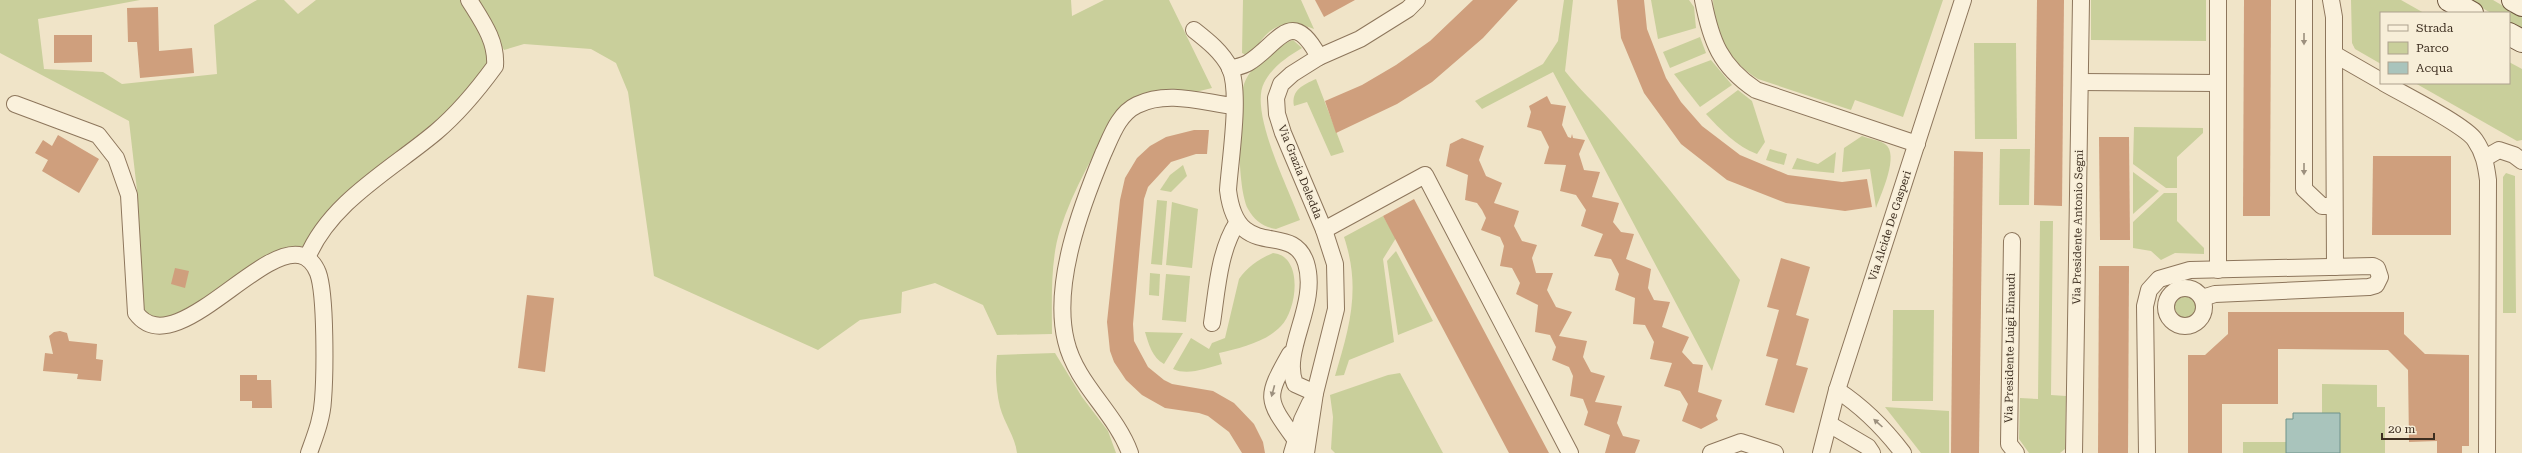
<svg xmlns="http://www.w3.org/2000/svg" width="2522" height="453" font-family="'Roboto Serif',serif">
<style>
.green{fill:#c9cf9b}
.water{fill:#a9c4bc;stroke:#6f938a}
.building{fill:#cf9f7d}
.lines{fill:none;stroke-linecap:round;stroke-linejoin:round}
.street-casing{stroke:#8d765c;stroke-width:18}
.secondary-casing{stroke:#6f573f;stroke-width:24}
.street{stroke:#faf1dc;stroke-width:16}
.secondary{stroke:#faf1dc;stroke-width:22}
.oneway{fill:#9c907e}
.labels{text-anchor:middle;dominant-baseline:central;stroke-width:3;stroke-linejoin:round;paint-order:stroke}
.street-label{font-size:11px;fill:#3d2e20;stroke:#f7eed8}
</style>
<rect width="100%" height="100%" fill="#f0e4c8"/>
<!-- green -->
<g class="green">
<polygon points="0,0 140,0 38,19 44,69 103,72 122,84 217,74 214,25 257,0 284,0 298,14 316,0 462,0 482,31 490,65 436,126 315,231 304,246 282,249 210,296 169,319 148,317 140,303 138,199 129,121 0,53"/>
<path d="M475,0H1071L1072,16L1104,0H1169L1212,88L1117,111C1097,150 1073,189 1060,230C1050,261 1052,302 1052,334L997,335L983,305L935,283L902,292L901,313L860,320L818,350L654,276L628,92L616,63L591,49L524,44L504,50Z"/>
<path d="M1243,0H1301L1314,29C1299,23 1281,21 1268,33C1259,41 1256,50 1246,55L1242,53Z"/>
<path d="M1564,0H1573L1565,71C1579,89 1595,103 1610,120C1656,171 1699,226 1740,280L1712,371L1553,72L1482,109L1475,101L1543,64L1558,41Z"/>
<polygon points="1651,0 1689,0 1694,7 1696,28 1658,39"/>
<path d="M1713,0H1943L1903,117L1855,100L1851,110L1758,79C1729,61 1714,34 1713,0Z"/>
<polygon points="2091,0 2206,0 2206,41 2091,40"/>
<polygon points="2351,0 2401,0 2424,13 2381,13 2381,64 2355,49 2352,43"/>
<polygon points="2468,0 2493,0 2522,17 2522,31 2509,24 2509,13 2491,13"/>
<polygon points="1700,37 1706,53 1670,68 1663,52"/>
<path d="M1293,40L1302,48C1287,57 1272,67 1264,83C1249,112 1289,189 1300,220L1276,229C1263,227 1254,220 1248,209C1237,189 1237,106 1244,84C1250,66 1275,46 1293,40Z"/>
<polygon points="1974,43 2016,43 2017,139 1975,139"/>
<polygon points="1711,60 1732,85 1700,107 1674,74"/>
<polygon points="2509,62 2522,69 2522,140 2517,141 2415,83 2509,83"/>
<path d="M1316,79L1344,152L1331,156L1307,102L1294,106C1291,90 1303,85 1316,79Z"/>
<path d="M1738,90L1752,101L1765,142L1757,154C1736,146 1721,130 1706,114Z"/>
<polygon points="2134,127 2203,128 2203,133 2177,157 2177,188 2166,188 2133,164"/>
<path d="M1862,136C1869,139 1880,140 1885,144C1900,154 1881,194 1876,208L1870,169L1842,172L1844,148Z"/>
<polygon points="1770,149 1787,154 1784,165 1766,160"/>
<polygon points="2000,149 2030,149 2029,205 1999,205"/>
<polygon points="1836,152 1834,173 1792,169 1797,158 1818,164"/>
<polygon points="1183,165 1187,176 1171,192 1160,190 1170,175"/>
<polygon points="2133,172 2159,191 2133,214"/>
<polygon points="2506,173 2515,176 2515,180 2516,313 2503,313 2503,177"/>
<polygon points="2164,193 2177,193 2177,221 2204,248 2204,254 2175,253 2161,260 2151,251 2133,248 2133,222"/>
<polygon points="1157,200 1167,201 1162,265 1151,264"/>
<polygon points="1172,202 1198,209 1192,268 1166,265"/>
<path d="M1383,216L1396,238L1383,259L1394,342L1349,360L1344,375L1335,376C1350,326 1361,288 1344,237Z"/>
<polygon points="2040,221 2053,221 2051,395 2066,396 2065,449 2060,453 2029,453 2019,439 2020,398 2038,399"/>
<polygon points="1396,251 1433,321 1398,335 1387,261"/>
<path d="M1273,253C1304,256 1297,310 1281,326C1266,342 1240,348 1219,353L1222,364C1206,368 1188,376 1173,369L1191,338L1209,349L1212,343L1225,338L1239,279C1247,267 1259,259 1273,253Z"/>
<polygon points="1150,273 1160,274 1159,296 1149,295"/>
<polygon points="1166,274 1190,276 1186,322 1162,320"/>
<circle cx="2186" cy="307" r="11"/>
<polygon points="1893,310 1934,310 1933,401 1892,401"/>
<path d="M1145,332L1183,333L1164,364C1152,357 1149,345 1145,332Z"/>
<path d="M1055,353L1082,397L1108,431L1116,453H1017C1015,436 1004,423 1000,407C996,390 995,372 997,355Z"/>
<polygon points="1400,373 1443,453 1335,453 1331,449 1333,417 1330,395 1388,375"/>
<polygon points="2322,384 2377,385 2377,407 2385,407 2385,453 2340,453 2340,413 2322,413"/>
<polygon points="1885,407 1949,411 1949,453 1921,453"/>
<rect x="2243" y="442" width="43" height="11"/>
</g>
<!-- water -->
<polygon class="water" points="2293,413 2340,413 2340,453 2286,453 2286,419 2293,419"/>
<!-- building -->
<g class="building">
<polygon points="1315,0 1355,0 1324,17"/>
<polygon points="1473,0 1518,0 1483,38 1432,82 1397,104 1336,133 1325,101 1362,85 1396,65 1430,41"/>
<polygon points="1617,0 1644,0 1647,29 1666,78 1681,102 1702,126 1740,155 1788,175 1842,182 1867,179 1872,207 1845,211 1786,203 1727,180 1681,144 1644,93 1621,38"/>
<polygon points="2037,0 2064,0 2062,206 2034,205"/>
<polygon points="2244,0 2271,0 2270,216 2243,216"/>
<polygon points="158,7 159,51 192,48 194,73 140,78 137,42 128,42 127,8"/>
<polygon points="54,35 92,35 92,62 54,63"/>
<polygon points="1547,96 1551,104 1566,106 1562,125 1568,137 1571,138 1572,134 1573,138 1585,140 1579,154 1584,170 1600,172 1592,197 1619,203 1613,222 1621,232 1634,234 1626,259 1651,269 1648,288 1654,300 1670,302 1662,327 1689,337 1682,352 1693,364 1703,365 1698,392 1722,400 1716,416 1718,420 1701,429 1682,421 1688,404 1680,391 1664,386 1672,363 1650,359 1654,342 1645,325 1633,324 1635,298 1615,290 1619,274 1611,259 1594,256 1603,234 1581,226 1586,210 1576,195 1560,191 1566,165 1544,164 1549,147 1541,131 1527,127 1531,112 1529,106"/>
<polygon points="1194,130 1209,130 1207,154 1196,154 1171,162 1148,187 1144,199 1133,324 1134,341 1148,367 1164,380 1172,384 1213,391 1234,403 1254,424 1263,442 1265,453 1242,453 1229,432 1208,416 1199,413 1165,408 1142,395 1126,380 1114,362 1110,351 1107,322 1120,200 1125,178 1137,158 1150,146 1166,137"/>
<polygon points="58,135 99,159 79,193 42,171 48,160 35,153 43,140 52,146"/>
<polygon points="2099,137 2129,137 2130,240 2100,240"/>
<polygon points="1462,138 1484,146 1479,160 1486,176 1502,183 1494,203 1519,211 1514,226 1522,241 1537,245 1532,258 1536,273 1553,273 1547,290 1556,307 1572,312 1559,336 1587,341 1583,357 1591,372 1605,376 1595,402 1622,406 1617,423 1623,436 1640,440 1635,453 1605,453 1610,435 1584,425 1588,412 1583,399 1570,396 1573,376 1569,367 1552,360 1556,347 1550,335 1535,332 1538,305 1516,294 1520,283 1512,268 1500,266 1504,246 1500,237 1481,230 1486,218 1482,210 1477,203 1465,200 1468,175 1446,166 1450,144"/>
<polygon points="1954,151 1983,152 1979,453 1951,453"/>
<polygon points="2373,156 2451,156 2451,235 2372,235"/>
<polygon points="1414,199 1549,453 1509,453 1383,216"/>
<polygon points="1781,258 1810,267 1796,315 1809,319 1796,365 1808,368 1794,413 1765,405 1778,359 1766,356 1779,310 1767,307"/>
<polygon points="2099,266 2129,266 2128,453 2098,453"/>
<polygon points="175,268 189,271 185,288 171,284"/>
<polygon points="527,295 554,298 545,372 518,368"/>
<polygon points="2228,312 2404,312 2404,334 2425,354 2469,355 2469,446 2462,446 2462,453 2437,453 2437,441 2409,442 2408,370 2388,350 2278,349 2278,404 2222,404 2222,453 2188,453 2188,355 2205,355 2228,334"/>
<polygon points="60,331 67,333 69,341 97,344 96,359 103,360 101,381 77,379 78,374 43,371 45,353 53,354 49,336 54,332"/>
<polygon points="240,375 257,375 257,380 271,380 272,408 252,408 252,401 240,401"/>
</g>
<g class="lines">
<!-- street casing -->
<g class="street-casing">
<g id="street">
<path d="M1703,0C1711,41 1720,66 1756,90L1917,144"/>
<polyline points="2304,0 2304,189 2322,206 2334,206"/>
<polyline points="2331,0 2334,17 2334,54 2335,267"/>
<path d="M1194,30C1208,41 1222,52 1230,68C1241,93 1230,160 1228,190C1237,265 1292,219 1306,263C1319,305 1281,350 1295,384L1315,393"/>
<polyline points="2334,54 2381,81"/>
<path d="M1230,69C1236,67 1243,66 1248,63C1279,44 1291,5 1319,57"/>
<polyline points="2080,82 2218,83"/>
<path d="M2384,83C2403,94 2465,125 2475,140C2484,153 2486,165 2488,180L2487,453"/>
<path d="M15,104L98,135L116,158L129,195L136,313C173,363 256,248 299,255C308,256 315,265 318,273C326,295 325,375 323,400C322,419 315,436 309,453"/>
<polyline points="2485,158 2499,150 2514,155 2522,161"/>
<polyline points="1324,230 1425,175 1570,453"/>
<polyline points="2012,241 2009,444 2016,453"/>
<path d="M307,258C330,202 392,169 436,132C456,115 479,88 495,66C497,41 482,21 469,0"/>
<polyline points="2218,270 2218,0"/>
<circle cx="2185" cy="307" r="19"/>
<path d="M1212,323C1217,290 1219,251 1237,223"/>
<path d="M1290,354C1265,398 1266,399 1295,439"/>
<path d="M1837,390C1863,407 1884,428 1903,453"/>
<polyline points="1829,424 1868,447 1872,453"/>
<path d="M1130,453C1115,412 1076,384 1066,341C1052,284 1081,207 1103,154C1111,137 1118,114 1137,105C1167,90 1202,102 1234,106"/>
<polyline points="1292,453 1302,420 1310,403"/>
<polyline points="1306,453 1315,393 1336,309 1335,264 1324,230 1283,133 1277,114 1276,98 1281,84 1292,74 1319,57 1360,39 1408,9 1417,0"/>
<polyline points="1711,453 1741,442 1775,453"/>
<polyline points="1821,453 1837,390 1963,0"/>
<polyline points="2074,453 2081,0"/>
<polyline points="2147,453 2145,306 2149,290 2159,279 2190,270 2373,266 2377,268 2380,277 2376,285 2369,287 2215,294 2202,298"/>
</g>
</g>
<!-- secondary casing -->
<g class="secondary-casing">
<g id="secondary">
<polyline points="2449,0 2472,13"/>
<polyline points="2513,0 2522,5"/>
<polyline points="2509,34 2522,41"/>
</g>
</g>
<!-- street -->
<use href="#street" class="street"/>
<!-- secondary -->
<use href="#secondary" class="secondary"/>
</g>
<!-- one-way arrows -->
<defs><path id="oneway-solid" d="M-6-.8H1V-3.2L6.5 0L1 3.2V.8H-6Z"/></defs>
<g class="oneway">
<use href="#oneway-solid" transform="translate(2304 39) rotate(90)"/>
<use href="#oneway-solid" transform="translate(2304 169) rotate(90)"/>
<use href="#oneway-solid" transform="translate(1273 391) rotate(105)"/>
<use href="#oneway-solid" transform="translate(1878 423) rotate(-138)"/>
</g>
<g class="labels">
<!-- street labels -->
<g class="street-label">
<text transform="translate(1300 172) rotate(68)">Via Grazia Deledda</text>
<text transform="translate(1890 226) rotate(-72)">Via Alcide De Gasperi</text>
<text transform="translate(2078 227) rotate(-89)">Via Presidente Antonio Segni</text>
<text transform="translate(2010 348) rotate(-89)">Via Presidente Luigi Einaudi</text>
</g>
</g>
<!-- legend -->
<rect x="2380" y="12" width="130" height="72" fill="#f7eed8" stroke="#ada18e"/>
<rect x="2388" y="25" width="20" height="6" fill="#faf1dc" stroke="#ada18e"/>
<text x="2416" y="32" font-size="12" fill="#3d2e20">Strada</text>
<rect x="2388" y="42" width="20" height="12" fill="#c9cf9b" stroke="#ada18e"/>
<text x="2416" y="52" font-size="12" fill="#3d2e20">Parco</text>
<rect x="2388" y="62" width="20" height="12" fill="#a9c4bc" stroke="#ada18e"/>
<text x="2416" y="72" font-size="12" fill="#3d2e20">Acqua</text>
<!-- scale -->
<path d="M2382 433v6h52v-6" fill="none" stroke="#3d2e20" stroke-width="2"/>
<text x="2388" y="433" font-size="12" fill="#3d2e20" stroke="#f7eed8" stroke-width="3" paint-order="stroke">20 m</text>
</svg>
